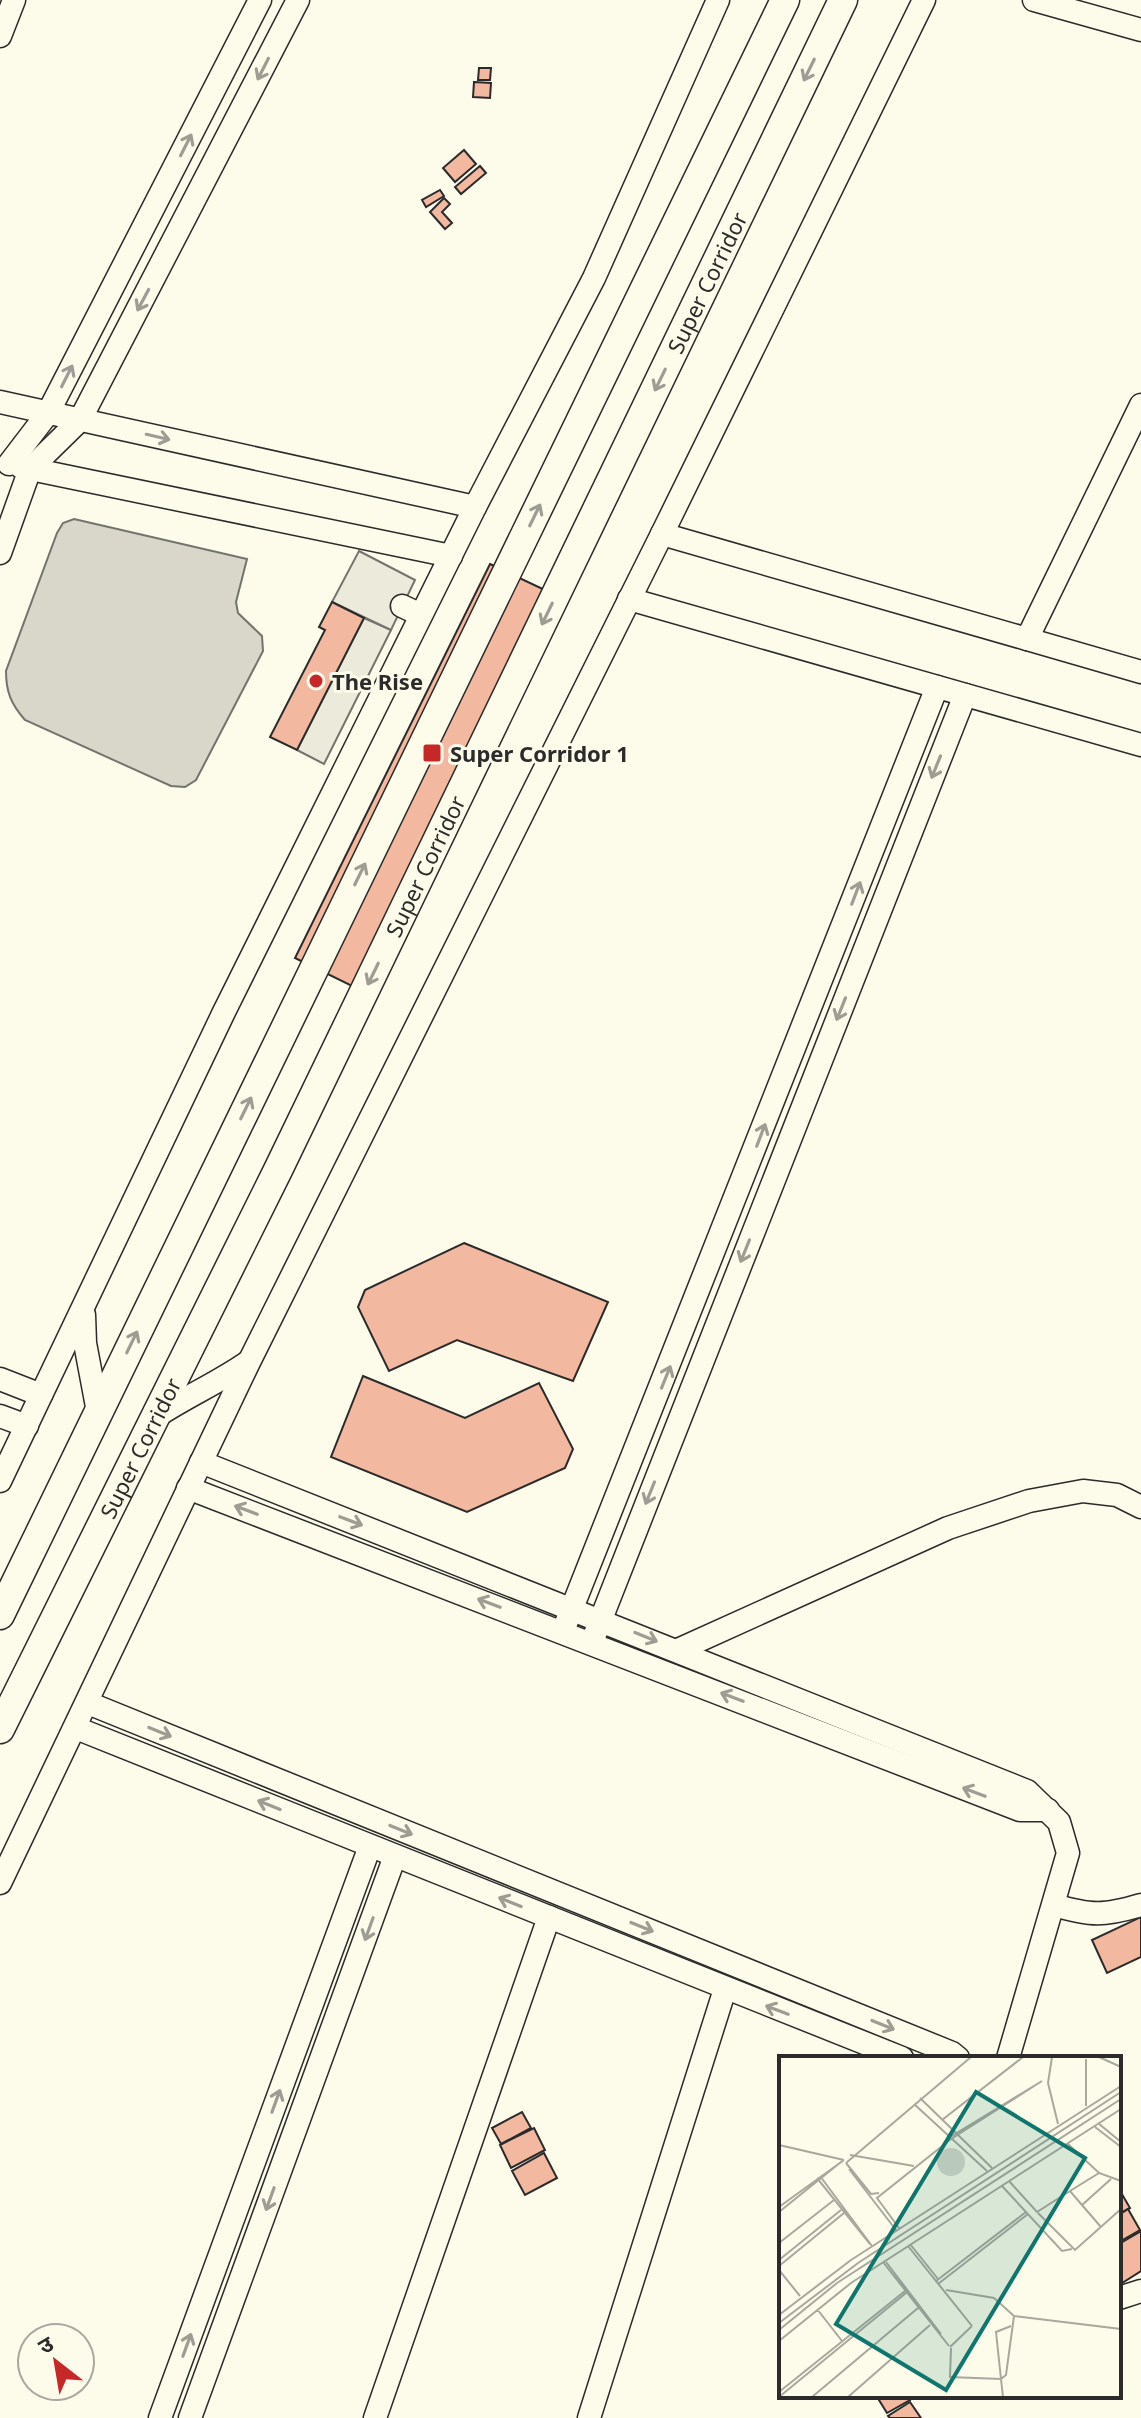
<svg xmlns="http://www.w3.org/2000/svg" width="1141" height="2418" font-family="'Noto Sans','Noto Sans Devanagari',sans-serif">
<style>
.green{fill:#ecebdb;stroke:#74746e;stroke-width:2}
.parking{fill:#eceadb;stroke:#74746e;stroke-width:2}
.water{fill:#d8d7c9;stroke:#74746e;stroke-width:2}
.building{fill:#f2b8a0;stroke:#2b2b2b;stroke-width:2}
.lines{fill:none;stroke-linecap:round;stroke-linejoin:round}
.minor-casing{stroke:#2b2b2b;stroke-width:25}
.major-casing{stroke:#2b2b2b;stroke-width:31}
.minor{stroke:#fdfbea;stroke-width:22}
.major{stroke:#fdfbea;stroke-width:28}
.oneway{stroke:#9e9d94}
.poi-dot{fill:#c62828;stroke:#fdfbea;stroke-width:3}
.labels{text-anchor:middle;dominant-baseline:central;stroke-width:6;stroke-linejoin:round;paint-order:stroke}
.street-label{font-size:22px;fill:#2b2b2b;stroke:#fdfbea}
.poi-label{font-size:22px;font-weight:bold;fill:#2b2b2b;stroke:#fdfbea;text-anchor:start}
.inset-road{fill:none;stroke:#a9a89e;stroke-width:2}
.view{fill:#0f766e;fill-opacity:0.15;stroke:#0f766e;stroke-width:4}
.inset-edge{fill:none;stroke:#2b2b2b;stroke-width:4}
</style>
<rect width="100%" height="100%" fill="#fdfbea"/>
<!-- green -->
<polygon class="green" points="364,618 391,630 324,764 297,750"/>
<!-- parking -->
<polygon class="parking" points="359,551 415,580 391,630 332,602"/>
<!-- water -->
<path class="water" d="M74,519L247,559L236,602L238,613L262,636L263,651L196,780L185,787L171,786L25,720C11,704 6,692 6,671L57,533L63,523Z"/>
<!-- building -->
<g class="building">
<polygon points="479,68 491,68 490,80 478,80"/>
<polygon points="474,82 491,83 490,98 473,97"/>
<polygon points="464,150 476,164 455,182 443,168"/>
<polygon points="480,166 486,173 461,194 455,187"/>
<polygon points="440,190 444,196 426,207 422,200"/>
<polygon points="444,198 450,204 442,212 452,223 445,229 430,212"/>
<polygon points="490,564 547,591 352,986 295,958"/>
<polygon points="332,602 364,618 297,750 270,737 325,630 319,627"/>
<polygon points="464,1243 608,1302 573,1381 457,1340 389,1371 358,1307 365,1290"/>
<polygon points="363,1376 465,1418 539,1383 573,1449 565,1468 467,1512 331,1457"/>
<polygon points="1141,1917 1141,1957 1107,1973 1092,1940"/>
<polygon points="522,2112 531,2128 501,2144 492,2128"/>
<polygon points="534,2128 545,2150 511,2168 500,2145"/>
<polygon points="544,2153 557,2178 525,2195 512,2171"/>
<polygon points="1119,2189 1130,2208 1119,2214"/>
<polygon points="1128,2209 1140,2230 1119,2242 1119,2215"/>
<polygon points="1141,2231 1141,2271 1119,2285 1119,2244"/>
<polygon points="886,2396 908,2396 910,2400 887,2413 879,2400"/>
<polygon points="910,2402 921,2418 890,2418 888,2416"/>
</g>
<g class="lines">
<!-- minor casing -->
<g class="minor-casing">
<g id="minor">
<polyline points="1034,0 1141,30"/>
<polyline points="0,36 14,0"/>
<polyline points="0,402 475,507"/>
<polyline points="9,464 48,413 260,0"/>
<polyline points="21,467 451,556"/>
<polyline points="662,534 1027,639 1141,405"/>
<polyline points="0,553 30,469 80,420 298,0"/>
<polyline points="629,599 1141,745"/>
<polyline points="402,606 421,615"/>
<polyline points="1027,639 1141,672"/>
<polyline points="84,1315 85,1343 98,1412"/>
<polyline points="0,1379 41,1395"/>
<polyline points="0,1416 27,1426"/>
<path d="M157,1416C187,1396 218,1383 248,1362"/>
<polyline points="201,1462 1027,1791 1059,1822 1068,1853 1008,2058"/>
<polyline points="0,1481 223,1014 475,507 594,278 718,0"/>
<polyline points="188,1488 1020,1810 1048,1810"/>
<polyline points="563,1631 937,687"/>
<polyline points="592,1642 965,695"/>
<polyline points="678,1650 948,1528 1029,1501 1083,1491 1117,1495 1141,1507"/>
<polyline points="88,1703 952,2053 958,2058"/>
<polyline points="76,1728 902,2058"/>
<polyline points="0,1883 249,1362 662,534 924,0"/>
<path d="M1054,1905C1091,1916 1104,1916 1141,1905"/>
<polyline points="1119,2298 1141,2291"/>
<polyline points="160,2418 370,1846"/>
<polyline points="190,2418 395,1856"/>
<polyline points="375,2418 549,1917"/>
<polyline points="589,2418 725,1989"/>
</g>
</g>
<!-- major casing -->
<g class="major-casing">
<g id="major">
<polyline points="0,1615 785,0"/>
<path id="s1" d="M0,1729L278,1170L843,0"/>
</g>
</g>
<!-- minor -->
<use href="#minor" class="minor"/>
<!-- major -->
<use href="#major" class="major"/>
</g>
<!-- one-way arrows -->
<defs><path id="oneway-shaft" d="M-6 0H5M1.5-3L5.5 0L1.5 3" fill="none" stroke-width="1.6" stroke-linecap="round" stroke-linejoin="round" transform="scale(2)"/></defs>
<g class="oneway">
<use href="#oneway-shaft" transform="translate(263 69) rotate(117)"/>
<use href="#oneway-shaft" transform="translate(809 70) rotate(116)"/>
<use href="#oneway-shaft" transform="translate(186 145) rotate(-63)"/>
<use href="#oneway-shaft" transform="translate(143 300) rotate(118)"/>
<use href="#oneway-shaft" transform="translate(67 376) rotate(-63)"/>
<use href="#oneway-shaft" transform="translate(660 380) rotate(116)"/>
<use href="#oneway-shaft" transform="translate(158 437) rotate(13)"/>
<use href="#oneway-shaft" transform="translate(535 515) rotate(-64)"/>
<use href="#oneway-shaft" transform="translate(547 614) rotate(116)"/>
<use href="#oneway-shaft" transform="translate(936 767) rotate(112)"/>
<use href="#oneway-shaft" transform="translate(360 874) rotate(-64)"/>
<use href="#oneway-shaft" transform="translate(856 893) rotate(-69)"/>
<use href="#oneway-shaft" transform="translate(373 974) rotate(116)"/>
<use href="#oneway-shaft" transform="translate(841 1009) rotate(112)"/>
<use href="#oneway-shaft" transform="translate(246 1108) rotate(-64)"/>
<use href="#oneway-shaft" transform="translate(761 1135) rotate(-69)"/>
<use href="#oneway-shaft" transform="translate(745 1251) rotate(112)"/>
<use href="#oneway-shaft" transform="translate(132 1342) rotate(-64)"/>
<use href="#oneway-shaft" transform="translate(666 1377) rotate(-68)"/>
<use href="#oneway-shaft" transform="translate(650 1493) rotate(112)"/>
<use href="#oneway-shaft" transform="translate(246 1510) rotate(-159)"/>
<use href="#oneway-shaft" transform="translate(351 1521) rotate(21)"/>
<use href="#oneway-shaft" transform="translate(489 1603) rotate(-159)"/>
<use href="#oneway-shaft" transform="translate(646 1637) rotate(22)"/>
<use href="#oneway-shaft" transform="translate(732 1697) rotate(-159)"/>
<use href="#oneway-shaft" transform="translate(160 1732) rotate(22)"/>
<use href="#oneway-shaft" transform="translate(974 1792) rotate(-159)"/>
<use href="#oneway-shaft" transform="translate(269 1805) rotate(-158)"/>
<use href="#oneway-shaft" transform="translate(401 1830) rotate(22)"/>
<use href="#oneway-shaft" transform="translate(510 1902) rotate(-158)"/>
<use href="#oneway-shaft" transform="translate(642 1927) rotate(22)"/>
<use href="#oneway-shaft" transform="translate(369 1929) rotate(110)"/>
<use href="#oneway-shaft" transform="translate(777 2010) rotate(-159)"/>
<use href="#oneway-shaft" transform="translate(883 2025) rotate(22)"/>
<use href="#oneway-shaft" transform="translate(276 2101) rotate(-70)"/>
<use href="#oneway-shaft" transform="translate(270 2199) rotate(110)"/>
<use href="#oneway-shaft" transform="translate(187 2345) rotate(-70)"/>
</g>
<!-- markers -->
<g class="poi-dot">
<circle cx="316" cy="681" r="8"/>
<rect x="422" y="743" width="20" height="20" rx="4"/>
</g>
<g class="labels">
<!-- street labels -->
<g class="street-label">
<text stroke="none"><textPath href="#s1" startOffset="1610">Super Corridor</textPath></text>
<text stroke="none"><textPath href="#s1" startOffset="962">Super Corridor</textPath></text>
<text stroke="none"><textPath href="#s1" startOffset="314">Super Corridor</textPath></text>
</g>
<!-- poi labels -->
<g class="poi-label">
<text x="332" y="681">The Rise</text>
<text x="450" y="753">Super Corridor 1</text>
</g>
</g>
<!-- overview -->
<g transform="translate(779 2056)">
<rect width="342" height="342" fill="#fdfbea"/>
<path d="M158 106a14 14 0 1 1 28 0a14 14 0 1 1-28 0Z" fill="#d8d7c9"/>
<path class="inset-road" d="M273,1L269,27L279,68M320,1L342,11M307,3V50M141,42L213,112M135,48L208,115M163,64L244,1M319,67L342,86M316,71L342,91M288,87L320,117L342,125M0,89L65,104M71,99L135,110M67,107L192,1M67,107L92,138L100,137M70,113L117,174M41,120L93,190M38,122L91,188M230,125L258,156L291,135L303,149L332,123M223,130L283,195L293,193M291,135L320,117M303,149L322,171M0,151L65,104M0,156L62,106M259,157L296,194L342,153M120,172L98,142L172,83L263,25L171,81M0,187L55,144M131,188L159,223M129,190L193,270M0,204L62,154M104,206L170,290M107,206L162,278M0,210L65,157M0,214L21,240M157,225L247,156M159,228L249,158M167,234L215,242L235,260M38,253L63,285M0,259L72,204L342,30M0,267L79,207L342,36M0,274L58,227L342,43M0,285L72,227L342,53M171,291L193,270M172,292L171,321L222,323L217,276L232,270M0,336L126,235M0,341L127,237M33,341L139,252M69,341L151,269M224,341L222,323L227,319L235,260L342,273"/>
<path class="view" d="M197,36L306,102L167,334L57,268Z"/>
<rect width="342" height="342" class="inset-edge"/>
</g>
<!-- north arrow -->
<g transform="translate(56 2362) rotate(329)"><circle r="38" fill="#fdfbea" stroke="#a9a89e" stroke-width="2"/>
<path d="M0-6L14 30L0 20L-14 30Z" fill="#c62828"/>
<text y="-12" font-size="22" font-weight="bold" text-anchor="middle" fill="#2b2b2b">उ</text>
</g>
</svg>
